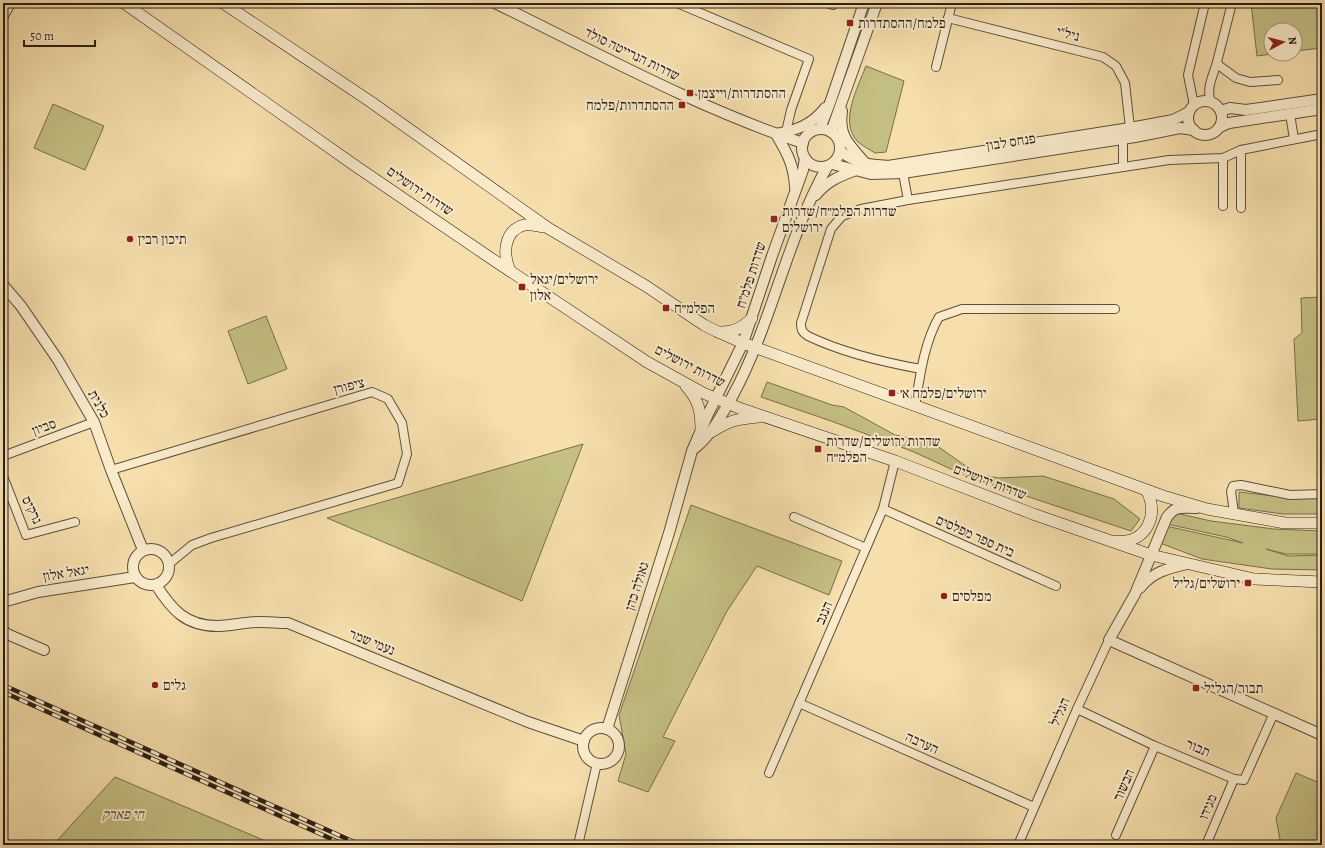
<svg xmlns="http://www.w3.org/2000/svg" width="1325" height="848" font-family="Alegreya,'Frank Ruhl Libre',serif">
<style>
.green{fill:#c4bf84;stroke:#766f4c}
.lines{fill:none;stroke-linecap:round;stroke-linejoin:round}
.minor-casing{stroke:#5c4f3b;stroke-width:10}
.tertiary-casing{stroke:#5c4f3b;stroke-width:12}
.secondary-casing{stroke:#291f15;stroke-width:12}
.minor{stroke:#f9eaca;stroke-width:8}
.tertiary{stroke:#f9eaca;stroke-width:10}
.secondary{stroke:#f9eaca;stroke-width:11}
.rail-casing{stroke:#291f15;stroke-width:4.5}
.rail{stroke:#f9eaca;stroke-width:3;stroke-dasharray:9;stroke-linecap:butt}
.poi-dot{fill:#8f2418;stroke:#f9eaca;stroke-width:1.5}
.labels{text-anchor:middle;dominant-baseline:central;stroke-width:4;stroke-linejoin:round;paint-order:stroke}
.poi-label{font-size:14px;fill:#291f15;stroke:#f9eaca;text-anchor:start}
.street-label{font-size:14px;fill:#291f15;stroke:#f9eaca}
.park-label{font-size:14px;font-style:italic;fill:#584f36;stroke:#f9eaca}
</style>
<rect width="100%" height="100%" fill="#f6dfad"/>
<filter id="stains"><feTurbulence type="fractalNoise" baseFrequency=".005" numOctaves="4"/><feColorMatrix values="0 0 0 0 .2 0 0 0 0 .09 0 0 0 0 .02 0 0 0 .5 -.17"/></filter>
<radialGradient id="worn" r=".72"><stop offset=".6" stop-color="#630" stop-opacity="0"/><stop offset="1" stop-color="#630" stop-opacity=".3"/></radialGradient>
<!-- green -->
<g class="green">
<polygon points="1251,3 1322,3 1322,48 1295,51 1295,30 1271,30 1272,54 1257,56"/>
<path d="M866,66L904,81L886,152L875,153C869,149 862,146 857,141C839,121 858,87 866,66Z"/>
<polygon points="53,104 104,126 85,170 34,148"/>
<polygon points="1322,297 1322,419 1298,421 1294,339 1302,333 1301,298"/>
<polygon points="266,316 287,369 248,384 228,331"/>
<polygon points="767,382 832,405 844,407 895,435 933,443 977,474 998,478 1043,476 1114,499 1140,519 1131,531 966,476 914,452 831,421 761,397"/>
<polygon points="583,444 522,601 327,518"/>
<polygon points="1239,492 1283,497 1322,498 1322,514 1283,514 1239,508"/>
<polygon points="691,505 842,561 829,595 757,566 727,611 663,737 675,741 648,792 618,781 626,754 619,715"/>
<polygon points="1176,513 1211,521 1274,529 1322,531 1322,554 1286,554 1266,549 1288,556 1322,555 1322,570 1272,569 1202,559 1160,543 1166,526 1243,543 1226,537 1167,524"/>
<polygon points="1296,773 1322,784 1322,845 1281,845 1276,818"/>
<polygon points="115,777 275,845 53,845"/>
</g>
<g class="lines">
<!-- minor casing -->
<g class="minor-casing">
<g id="minor">
<polyline points="677,3 809,59 791,110 786,132"/>
<polyline points="827,3 833,5"/>
<polyline points="948,18 1103,57 1116,66 1125,83 1130,128"/>
<polyline points="1217,64 1236,78 1250,82 1278,80"/>
<polyline points="936,67 952,3"/>
<path d="M1210,101C1207,84 1213,77 1217,62C1222,42 1227,22 1232,3"/>
<polyline points="1194,105 1188,75 1205,3"/>
<polyline points="1290,114 1294,139"/>
<polyline points="1223,158 1223,206"/>
<polyline points="1123,167 1123,139"/>
<polyline points="903,173 908,200"/>
<polyline points="1241,208 1241,150"/>
<path d="M921,369C882,362 843,353 808,336C802,332 801,330 801,323L831,229L842,216L861,209L908,200L1169,160L1223,158L1241,150L1322,134"/>
<path d="M915,406C920,376 924,343 939,317L962,309H1115"/>
<polyline points="3,456 94,422"/>
<polyline points="111,470 372,392 388,399 402,423 407,454 398,483 211,538 192,545 169,564"/>
<polyline points="3,476 26,535 75,522"/>
<polyline points="883,509 1056,586"/>
<polyline points="1234,513 1231,491 1233,486 1241,485 1290,495 1322,494"/>
<polyline points="794,517 866,548"/>
<polyline points="799,703 1034,807"/>
<polyline points="1077,709 1155,746 1234,779 1244,780 1274,713"/>
<polyline points="769,773 883,509 895,461"/>
<polyline points="1116,835 1155,746"/>
<polyline points="578,845 597,763"/>
<polyline points="1018,845 1077,709 1109,640"/>
<polyline points="1206,845 1234,779"/>
</g>
</g>
<!-- tertiary casing -->
<g class="tertiary-casing">
<g id="tertiary">
<path d="M495,3C596,52 697,108 803,143"/>
<polyline points="3,16 10,3"/>
<circle cx="1205" cy="118" r="17"/>
<path d="M842,111C838,137 850,145 866,164"/>
<polyline points="1221,111 1230,108 1246,110 1322,99"/>
<polyline points="1220,127 1229,123 1322,109"/>
<polyline points="820,129 831,100 864,3"/>
<circle cx="821" cy="148" r="19"/>
<polyline points="831,132 877,3"/>
<path d="M840,151C857,164 867,164 888,166L1130,128L1173,120L1189,112"/>
<polyline points="832,164 871,174 903,173 1135,137 1180,128 1194,130"/>
<path d="M795,187C794,165 787,153 776,134C797,130 812,125 825,108"/>
<path d="M816,195C827,181 840,176 856,170"/>
<polyline points="3,285 21,306 58,360 94,422 111,470 143,550"/>
<path d="M695,448C712,434 721,416 732,397C772,324 786,240 827,167"/>
<path d="M1197,508C1182,508 1176,505 1167,517L1135,594L1109,640L1322,735"/>
<circle cx="151" cy="567" r="18"/>
<path d="M156,585C172,610 186,626 217,626C231,626 245,622 260,622C269,622 278,623 288,623L528,722L584,741"/>
<path d="M1140,588C1152,572 1169,568 1187,564"/>
<polyline points="3,602 38,592 135,577"/>
<polyline points="3,630 7,634 44,650"/>
<circle cx="601" cy="746" r="18"/>
<polyline points="607,729 669,533 692,451 708,414 743,343 772,256 803,170 805,158"/>
</g>
</g>
<!-- secondary casing -->
<g class="secondary-casing">
<g id="secondary">
<polyline points="124,3 357,167 489,257 647,362 703,393 739,408 895,461 1033,514 1151,555 1254,579 1322,582"/>
<polyline points="223,3 371,102 548,228 646,286 704,325 716,331 743,343 1163,496 1207,509 1285,523 1322,523"/>
<path d="M510,271C503,255 503,231 524,225C530,224 537,226 543,227"/>
<path d="M718,332C733,333 742,328 752,318"/>
<path d="M686,386C699,401 701,411 701,431"/>
<path d="M711,432C731,420 736,419 759,417"/>
<path d="M1117,541C1147,544 1160,513 1146,490"/>
</g>
</g>
<!-- minor -->
<use href="#minor" class="minor"/>
<!-- tertiary -->
<use href="#tertiary" class="tertiary"/>
<!-- secondary -->
<use href="#secondary" class="secondary"/>
<!-- rail casing -->
<g class="rail-casing">
<g id="rail">
<polyline points="3,685 361,845"/>
<polyline points="3,692 345,845"/>
</g>
</g>
<!-- rail -->
<use href="#rail" class="rail"/>
</g>
<!-- markers -->
<g class="poi-dot">
<rect x="846" y="19" width="8" height="8" rx="2"/>
<rect x="686" y="89" width="8" height="8" rx="2"/>
<rect x="678" y="101" width="8" height="8" rx="2"/>
<rect x="770" y="215" width="8" height="8" rx="2"/>
<circle cx="130" cy="239" r="4"/>
<rect x="518" y="283" width="8" height="8" rx="2"/>
<rect x="662" y="304" width="8" height="8" rx="2"/>
<rect x="888" y="389" width="8" height="8" rx="2"/>
<rect x="814" y="445" width="8" height="8" rx="2"/>
<rect x="1244" y="579" width="8" height="8" rx="2"/>
<circle cx="944" cy="596" r="4"/>
<circle cx="155" cy="685" r="4"/>
<rect x="1192" y="684" width="8" height="8" rx="2"/>
</g>
<g class="labels">
<!-- poi labels -->
<g class="poi-label">
<text x="858" y="23">פלמח/ההסתדרות</text>
<text x="698" y="93">ההסתדרות/וייצמן</text>
<text x="674" y="105" text-anchor="end">ההסתדרות/פלמח</text>
<text x="782" y="211">שדרות הפלמ״ח/שדרות<tspan x="782" dy="16">ירושלים</tspan></text>
<text x="138" y="239">תיכון רבין</text>
<text x="530" y="279">ירושלים/יגאל<tspan x="530" dy="16">אלון</tspan></text>
<text x="674" y="308">הפלמ״ח</text>
<text x="900" y="393">ירושלים/פלמח א׳</text>
<text x="826" y="441">שדרות ירושלים/שדרות<tspan x="826" dy="16">הפלמ״ח</tspan></text>
<text x="1240" y="583" text-anchor="end">ירושלים/גליל</text>
<text x="952" y="596">מפלסים</text>
<text x="163" y="685">גלים</text>
<text x="1204" y="688">תבור/הגליל</text>
</g>
<!-- street labels -->
<g class="street-label">
<text transform="translate(1068 34) rotate(14)">ניל"י</text>
<text transform="translate(632 54) rotate(26)">שדרות הנרייטה סולד</text>
<text transform="translate(1011 142) rotate(-9)">פנחס לבון</text>
<text transform="translate(420 191) rotate(34)">שדרות ירושלים</text>
<text transform="translate(751 275) rotate(-72)">שדרות פלמ"ח</text>
<text transform="translate(690 366) rotate(27)">שדרות ירושלים</text>
<text transform="translate(349 386) rotate(-14)">ציפורן</text>
<text transform="translate(99 404) rotate(61)">כלנית</text>
<text transform="translate(44 427) rotate(-20)">סביון</text>
<text transform="translate(990 482) rotate(21)">שדרות ירושלים</text>
<text transform="translate(32 510) rotate(64)">נרקיס</text>
<text transform="translate(975 536) rotate(24)">בית ספר מפלסים</text>
<text transform="translate(66 573) rotate(-9)">יגאל אלון</text>
<text transform="translate(637 586) rotate(-72)">גאולה כהן</text>
<text transform="translate(824 613) rotate(-67)">הנגב</text>
<text transform="translate(372 642) rotate(22)">נעמי שמר</text>
<text transform="translate(1060 712) rotate(-66)">הגליל</text>
<text transform="translate(922 743) rotate(24)">הערבה</text>
<text transform="translate(1198 748) rotate(23)">תבור</text>
<text transform="translate(1124 785) rotate(-66)">הבשור</text>
<text transform="translate(1208 807) rotate(-67)">מגידו</text>
</g>
<!-- park labels -->
<g class="park-label">
<text x="123" y="814">חי פארק</text>
</g>
</g>
<!-- margin -->
<rect width="1325" height="848" fill="none" stroke="#f6dfad" stroke-width="16"/>
<rect x="4" y="4" width="1317" height="840" fill="none" stroke="#291f15" stroke-width="2"/>
<rect x="8" y="8" width="1309" height="832" fill="none" stroke="#291f15"/>
<!-- north arrow -->
<g transform="translate(1283 42) rotate(83)"><circle r="19" fill="#f9eaca" stroke="#a69982"/>
<path d="M0-3L7 15L0 10L-7 15Z" fill="#8f2418"/>
<text y="-6" font-size="11" font-weight="bold" text-anchor="middle" fill="#291f15">N</text>
</g>
<!-- scale -->
<path d="M24 40v6h71v-6" fill="none" stroke="#291f15" stroke-width="2"/>
<text x="30" y="40" font-size="12" fill="#291f15" stroke="#f9eaca" stroke-width="3" paint-order="stroke">50 m</text>
<rect width="100%" height="100%" filter="url(#stains)"/>
<rect width="100%" height="100%" fill="url(#worn)"/>
</svg>
